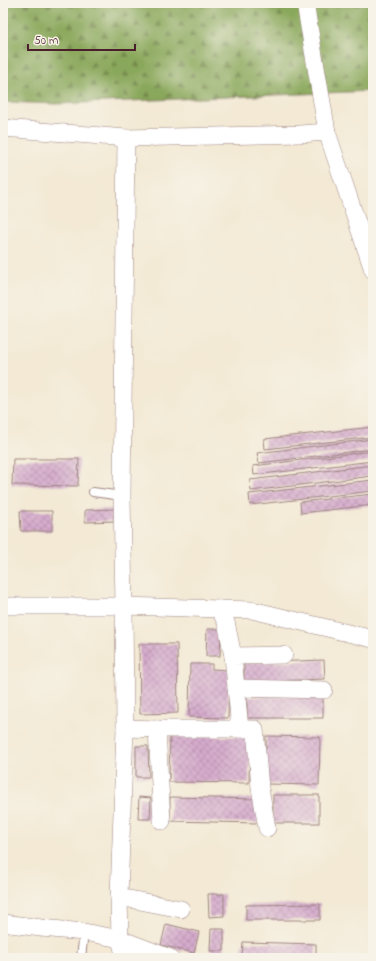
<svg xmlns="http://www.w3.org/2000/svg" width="376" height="961" font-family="'Indie Flower',sans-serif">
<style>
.forest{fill:url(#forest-firs);stroke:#6a6443}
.building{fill:url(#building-cross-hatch)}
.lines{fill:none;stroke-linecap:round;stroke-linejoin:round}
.lane-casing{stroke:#9e8480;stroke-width:10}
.street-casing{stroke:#9e8480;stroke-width:18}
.lane{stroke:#fff;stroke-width:8}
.street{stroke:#fff;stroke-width:17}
</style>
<defs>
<pattern id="forest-firs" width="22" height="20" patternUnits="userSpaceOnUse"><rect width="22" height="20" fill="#8aa85b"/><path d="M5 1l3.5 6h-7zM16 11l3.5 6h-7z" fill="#73884b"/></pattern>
<pattern id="building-cross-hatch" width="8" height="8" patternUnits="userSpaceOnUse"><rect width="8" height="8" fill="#d6accd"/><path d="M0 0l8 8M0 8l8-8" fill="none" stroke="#b08ba7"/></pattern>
</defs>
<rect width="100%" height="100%" fill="#f7f3e8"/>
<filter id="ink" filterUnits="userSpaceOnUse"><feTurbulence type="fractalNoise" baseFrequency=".025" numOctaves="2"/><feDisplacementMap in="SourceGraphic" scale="8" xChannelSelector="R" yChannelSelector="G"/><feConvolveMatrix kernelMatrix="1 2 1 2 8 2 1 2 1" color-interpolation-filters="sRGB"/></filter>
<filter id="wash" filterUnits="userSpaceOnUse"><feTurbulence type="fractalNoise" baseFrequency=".012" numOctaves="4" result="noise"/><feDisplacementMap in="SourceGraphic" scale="16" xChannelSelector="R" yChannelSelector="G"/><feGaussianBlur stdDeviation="0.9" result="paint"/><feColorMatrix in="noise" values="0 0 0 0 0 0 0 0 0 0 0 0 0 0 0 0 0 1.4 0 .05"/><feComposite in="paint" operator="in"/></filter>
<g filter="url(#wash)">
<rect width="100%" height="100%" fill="#f3e9d4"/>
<!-- forest -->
<polygon class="forest" points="3,3 373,3 373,91 56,104 3,102"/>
<g id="blocks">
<!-- building -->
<g class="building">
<polygon points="373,427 373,437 265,449 264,439"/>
<polygon points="373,439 373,449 259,463 257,453"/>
<polygon points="373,451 373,461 254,475 253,466"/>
<polygon points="13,459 79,459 78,486 12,485"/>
<polygon points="373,465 373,476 251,491 250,480"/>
<polygon points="373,480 373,491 250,505 249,494"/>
<polygon points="373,494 373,505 301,513 300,502"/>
<polygon points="116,509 116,521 85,522 85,510"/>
<polygon points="20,511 52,511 52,531 21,531"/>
<polygon points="207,629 221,629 220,656 206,656"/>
<polygon points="139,644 177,644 178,713 140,714"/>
<polygon points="324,660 325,679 244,682 244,663"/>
<polygon points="190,664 212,664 212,669 229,670 228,718 189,717"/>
<polygon points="323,696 323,718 247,718 247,697"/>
<polygon points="170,736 250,737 249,783 169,782"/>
<polygon points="266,736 320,737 319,785 266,784 262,747 266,747"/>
<polygon points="136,746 148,746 149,777 136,777"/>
<rect x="273" y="795" width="46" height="28"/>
<polygon points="139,797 151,798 150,819 138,819"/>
<polygon points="170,797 258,799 258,823 170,821"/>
<polygon points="208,894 224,894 224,916 209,917"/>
<polygon points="320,904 320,920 246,920 246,905"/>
<polygon points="166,924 199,932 194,953 161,945"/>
<polygon points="211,929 224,929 224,951 210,951"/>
<polygon points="243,942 316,944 316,958 242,958"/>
</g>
</g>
</g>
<g filter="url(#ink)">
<use href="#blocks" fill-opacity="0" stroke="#9e8480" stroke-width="1"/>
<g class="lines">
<!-- lane casing -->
<g class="lane-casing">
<g id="lane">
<polyline points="93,492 122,496"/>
<polyline points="81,958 84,932"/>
</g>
</g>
<!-- street casing -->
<g class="street-casing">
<g id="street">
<polyline points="305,3 327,132 373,270"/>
<polyline points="3,128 126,138 300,134 327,132"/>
<polyline points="3,606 124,606 252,610 373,639"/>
<polyline points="219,609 226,622 233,656"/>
<polyline points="236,688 324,690"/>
<polyline points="125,728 157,729 255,729 260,788 267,828"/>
<polyline points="157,729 162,821"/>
<polyline points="240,729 233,656 284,655"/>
<polyline points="119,897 181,909"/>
<polyline points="3,923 41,928 84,932 120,939 170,958"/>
<polyline points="125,958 120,939 119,897 125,728 124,606 122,496 126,138"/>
</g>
</g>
<!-- lane -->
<use href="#lane" class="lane"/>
<!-- street -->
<use href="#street" class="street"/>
</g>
</g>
<!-- margin -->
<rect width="376" height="961" fill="none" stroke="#f7f3e8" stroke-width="16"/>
<!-- scale -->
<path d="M28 44v6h107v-6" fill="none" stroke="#4a1f2b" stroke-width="2"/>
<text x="34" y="44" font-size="12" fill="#4a1f2b" stroke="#f7f3e8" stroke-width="3" paint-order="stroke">50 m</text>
</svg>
